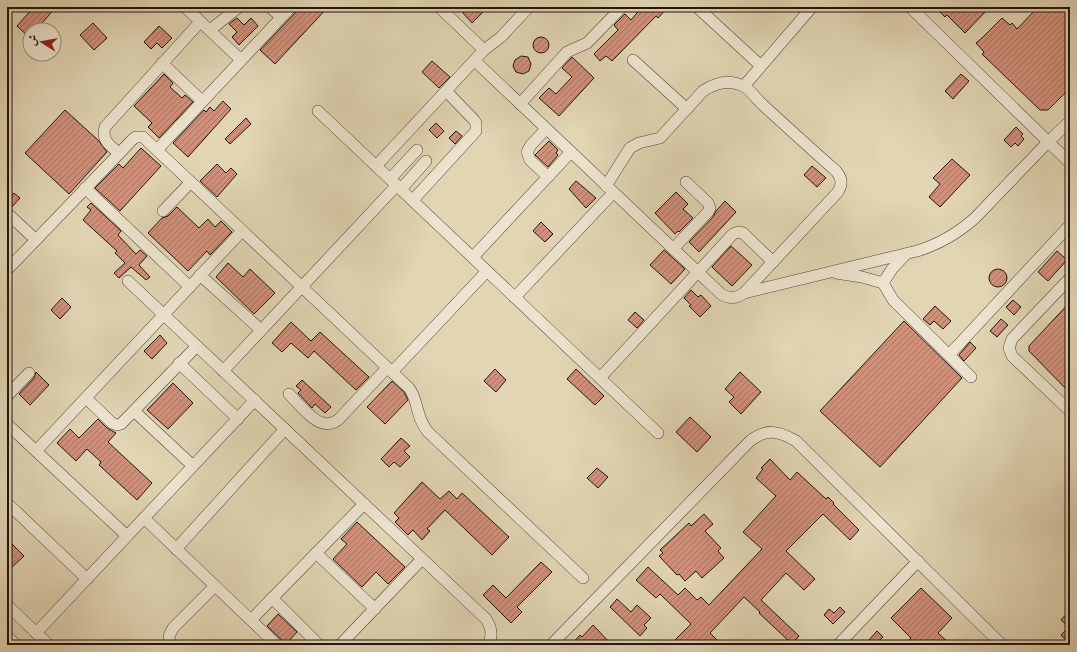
<svg xmlns="http://www.w3.org/2000/svg" width="1077" height="652" font-family="'EB Garamond',Amiri,serif">
<style>
.building{fill:url(#building-hatch);stroke:#22140d}
.lines{fill:none;stroke-linecap:round;stroke-linejoin:round}
.minor-casing{stroke:#524436;stroke-width:12}
.minor{stroke:#ece4ce;stroke-width:11}
</style>
<defs>
<pattern id="building-hatch" width="6" height="6" patternUnits="userSpaceOnUse"><rect width="6" height="6" fill="#d0917b"/><path d="M-1 1l2-2M0 6l6-6M5 7l2-2" fill="none" stroke="#a87563"/></pattern>
</defs>
<rect width="100%" height="100%" fill="#e1d5b3"/>
<filter id="stains"><feTurbulence type="fractalNoise" baseFrequency=".005" numOctaves="4"/><feColorMatrix values="0 0 0 0 .2 0 0 0 0 .09 0 0 0 0 .02 0 0 0 .5 -.17"/></filter>
<radialGradient id="worn" r=".72"><stop offset=".6" stop-color="#630" stop-opacity="0"/><stop offset="1" stop-color="#630" stop-opacity=".3"/></radialGradient>
<!-- building -->
<g class="building">
<polygon points="34,7 56,7 36,30 30,30 30,38 17,26"/>
<polygon points="298,7 328,7 275,64 260,50 296,12"/>
<polygon points="469,7 488,7 472,23 463,13"/>
<polygon points="642,7 668,7 658,18 656,16 612,61 606,56 600,61 594,54 618,30 614,25 625,14 631,20"/>
<polygon points="935,7 990,7 965,33 947,15 945,17"/>
<polygon points="1038,7 1070,7 1070,88 1048,110 1040,110 982,54 984,52 976,43 983,37 1002,18 1010,25 1012,23 1017,29"/>
<polygon points="237,18 244,25 251,18 258,26 239,45 232,37 237,32 229,24"/>
<polygon points="93,23 107,38 94,50 80,35"/>
<polygon points="159,26 172,38 162,48 157,43 151,49 144,42"/>
<circle cx="541" cy="45" r="8"/>
<polygon points="521,56 528,57 531,64 529,71 523,74 516,72 513,66 515,60"/>
<polygon points="572,57 594,78 559,116 539,98 549,88 556,94 572,77 562,68"/>
<polygon points="432,61 450,77 439,88 422,72"/>
<polygon points="164,74 173,83 170,87 182,98 185,95 193,102 159,138 148,127 152,123 134,106"/>
<polygon points="961,74 969,81 953,99 945,91"/>
<polygon points="223,101 231,109 188,157 173,143 204,110 206,112 210,107 214,111"/>
<polygon points="65,110 99,141 107,152 69,194 25,153"/>
<polygon points="246,118 251,124 230,144 225,139"/>
<polygon points="436,123 444,131 437,138 429,130"/>
<polygon points="1016,127 1023,134 1021,136 1024,139 1018,146 1015,143 1011,147 1004,140"/>
<polygon points="456,131 462,136 455,144 449,138"/>
<polygon points="549,141 558,150 556,153 558,155 548,167 535,155"/>
<polygon points="141,148 161,166 120,211 95,188 119,164 123,168"/>
<polygon points="952,159 970,175 940,207 929,197 940,184 933,178"/>
<polygon points="217,164 226,173 231,168 237,174 217,197 200,181"/>
<polygon points="812,166 826,178 817,187 804,175"/>
<polygon points="576,181 596,198 586,208 569,189"/>
<polygon points="676,192 688,204 683,209 693,218 679,232 678,231 675,234 655,213"/>
<polygon points="14,193 20,198 11,208 7,206 7,201"/>
<polygon points="725,201 736,212 699,252 689,242 713,217 716,211"/>
<polygon points="91,203 121,231 118,235 136,254 140,250 147,256 139,265 150,277 146,280 131,267 119,278 114,273 125,263 115,253 117,251 83,220 91,210 87,207"/>
<polygon points="177,207 199,228 208,219 215,227 221,221 232,232 210,255 207,251 188,271 148,233 162,218 168,216"/>
<polygon points="541,222 553,234 545,242 533,231"/>
<polygon points="731,246 752,265 732,286 712,267"/>
<polygon points="664,250 685,269 671,284 650,265"/>
<polygon points="1057,251 1067,260 1048,281 1038,272"/>
<polygon points="228,263 243,277 250,269 275,293 254,314 216,277"/>
<circle cx="998" cy="278" r="9"/>
<polygon points="691,290 698,297 701,295 711,306 700,317 689,306 691,305 684,298"/>
<polygon points="62,298 71,307 60,319 51,310"/>
<polygon points="1013,300 1021,307 1014,315 1006,307"/>
<polygon points="1070,302 1070,393 1029,351 1029,346"/>
<polygon points="935,306 951,321 943,329 934,321 930,325 923,319"/>
<polygon points="635,312 644,320 637,328 628,320"/>
<polygon points="1001,319 1008,325 997,337 990,331"/>
<polygon points="904,321 962,378 880,467 820,411"/>
<polygon points="291,322 311,341 320,332 369,377 356,390 314,351 308,358 291,343 282,352 272,343"/>
<polygon points="160,335 167,343 152,359 144,351"/>
<polygon points="970,342 976,348 964,361 959,355"/>
<polygon points="495,369 506,380 496,392 484,381"/>
<polygon points="576,369 604,396 595,405 567,379"/>
<polygon points="36,372 49,385 30,405 19,394 34,378"/>
<polygon points="740,372 761,392 741,414 729,402 734,397 725,389"/>
<polygon points="302,380 331,407 325,413 315,404 312,408 298,393 301,390 296,386"/>
<polygon points="392,381 404,392 408,400 385,424 367,407"/>
<polygon points="173,383 193,403 168,429 147,410"/>
<polygon points="690,417 711,437 697,452 676,432"/>
<polygon points="98,419 107,428 116,433 108,442 152,483 137,500 99,465 101,462 87,449 76,461 57,443 70,429 79,438"/>
<polygon points="401,438 410,446 404,451 410,457 400,467 394,462 389,467 381,459"/>
<polygon points="770,459 790,480 797,472 826,499 828,497 834,503 833,504 859,530 850,540 823,514 786,551 815,579 804,590 786,573 761,600 799,636 792,644 759,613 760,612 744,597 710,633 722,645 679,645 674,641 691,624 660,594 656,598 636,580 648,567 678,595 685,588 697,600 701,597 709,605 762,549 743,532 776,496 756,478 763,469 761,468"/>
<polygon points="597,468 608,477 598,488 587,478"/>
<polygon points="422,482 440,499 449,491 457,499 462,493 509,537 492,555 445,510 427,529 430,531 422,540 413,530 408,535 395,522 399,518 394,513"/>
<polygon points="704,514 713,524 705,531 721,548 718,551 724,558 702,578 696,571 685,581 679,574 677,575 659,556 663,553 660,550 689,523 691,526"/>
<polygon points="357,522 405,567 388,584 376,572 362,587 333,559 347,544 341,539"/>
<polygon points="7,539 24,556 11,568 7,565"/>
<polygon points="541,562 552,572 517,607 522,612 511,623 483,595 493,585 506,598"/>
<polygon points="921,588 952,618 938,633 951,645 905,645 911,638 891,618"/>
<polygon points="617,599 631,612 637,605 651,618 644,625 647,628 640,636 610,607"/>
<polygon points="840,607 845,612 833,624 824,615 829,609 834,613"/>
<polygon points="1070,610 1070,644 1061,635 1069,627 1061,620"/>
<polygon points="278,614 297,632 286,644 267,626"/>
<polygon points="593,625 612,645 571,645 580,635 582,637"/>
<polygon points="877,631 883,637 875,645 872,645 868,641"/>
</g>
<g class="lines">
<!-- minor casing -->
<g class="minor-casing">
<g id="minor">
<polyline points="185,7 241,60"/>
<polyline points="270,7 281,17"/>
<polyline points="439,7 484,50"/>
<polyline points="697,7 761,66"/>
<polyline points="910,7 1070,163"/>
<polyline points="210,30 239,7"/>
<polyline points="633,60 687,109"/>
<path d="M475,61L721,294C729,299 736,299 744,293L837,193C843,185 842,178 836,171C811,149 787,127 763,105C756,99 751,90 743,86C729,79 715,83 703,91L660,138L639,143L630,148L606,186"/>
<polyline points="162,63 202,101"/>
<polyline points="744,86 812,7"/>
<polyline points="520,104 567,52 587,43 622,7"/>
<polyline points="318,111 658,433"/>
<polyline points="546,129 531,145 527,152 530,160 548,177"/>
<polyline points="157,150 291,7"/>
<path d="M119,153C110,146 101,140 105,127L200,22"/>
<polyline points="376,166 484,50 501,37 529,7"/>
<polyline points="390,179 417,150"/>
<polyline points="85,188 190,287"/>
<polyline points="401,189 426,161"/>
<polyline points="413,200 476,131 476,123 474,120 447,92"/>
<polyline points="163,211 191,182"/>
<polyline points="7,213 36,240"/>
<polyline points="673,249 708,212 710,208 708,203 686,182"/>
<polyline points="473,257 571,152"/>
<path d="M7,270L133,139L136,137H143L409,388C419,401 415,416 428,432L583,578"/>
<polyline points="836,273 862,277 883,283 893,300 971,377"/>
<polyline points="200,275 261,330"/>
<polyline points="1070,278 1012,339 1009,348 1012,356 1070,411"/>
<path d="M128,281L486,619C492,628 493,636 488,645"/>
<polyline points="883,283 892,269 906,254"/>
<path d="M744,293L917,251C940,244 957,234 975,218L1048,142L1070,121"/>
<polyline points="515,297 613,193"/>
<polyline points="949,355 1070,225"/>
<polyline points="179,363 238,419"/>
<polyline points="223,371 397,185"/>
<polyline points="392,372 487,271"/>
<polyline points="600,378 733,234 738,232 743,233 773,262"/>
<path d="M289,394C297,402 312,421 323,423C328,425 333,423 338,420L387,368"/>
<polyline points="7,396 29,373"/>
<polyline points="86,398 112,423 117,425 121,424 197,346"/>
<polyline points="134,411 193,466"/>
<polyline points="7,424 127,536"/>
<polyline points="36,451 242,231"/>
<polyline points="7,503 87,579"/>
<polyline points="144,518 277,645"/>
<polyline points="176,549 285,429"/>
<polyline points="316,553 375,609"/>
<polyline points="272,598 319,645"/>
<polyline points="7,605 49,645"/>
<polyline points="251,620 364,504"/>
<polyline points="36,633 255,400"/>
<polyline points="7,636 16,645"/>
<polyline points="170,645 169,636 173,628 215,586"/>
<polyline points="340,645 422,559"/>
<path d="M551,645L750,441C767,428 779,431 796,441L1002,645"/>
<polyline points="838,645 918,561"/>
</g>
</g>
<!-- minor -->
<use href="#minor" class="minor"/>
</g>
<!-- margin -->
<rect width="1077" height="652" fill="none" stroke="#e1d5b3" stroke-width="24"/>
<rect x="8" y="8" width="1061" height="636" fill="none" stroke="#22140d" stroke-width="2"/>
<rect x="12" y="12" width="1053" height="628" fill="none" stroke="#22140d"/>
<!-- north arrow -->
<g transform="translate(42 42) rotate(281)"><circle r="19" fill="#ece4ce" stroke="#9b9181"/>
<path d="M0-3L7 15L0 10L-7 15Z" fill="#8f2418"/>
<text y="-6" font-size="11" font-weight="bold" text-anchor="middle" fill="#22140d">ش</text>
</g>
<rect width="100%" height="100%" filter="url(#stains)"/>
<rect width="100%" height="100%" fill="url(#worn)"/>
</svg>
